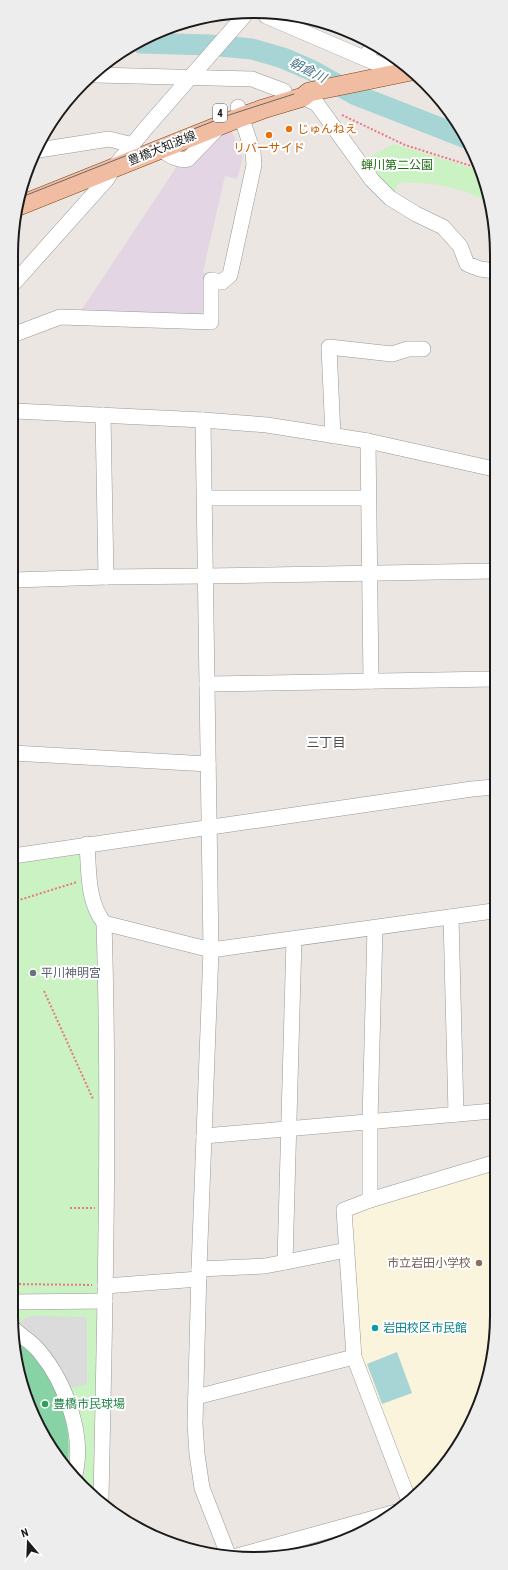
<svg xmlns="http://www.w3.org/2000/svg" width="508" height="1570" font-family="'Roboto Condensed','Noto Sans JP',sans-serif">
<style>
.industrial{fill:#e3d5e4}
.education{fill:#fbf4dc}
.park{fill:#caf2c3}
.pitch{fill:#88d3a5}
.parking{fill:#dbdbdb}
.water{fill:#a7d5d5}
.lines{fill:none;stroke-linecap:round;stroke-linejoin:round}
.river{stroke:#a7d5d5;stroke-width:21}
.minor-casing{stroke:#989898;stroke-width:16}
.major-casing{stroke:#824310;stroke-width:20}
.path{stroke:#e97684;stroke-width:2;stroke-dasharray:2 2;stroke-linecap:butt}
.minor{stroke:#fff;stroke-width:15}
.major{stroke:#f0bda2;stroke-width:19}
.tram{stroke:#696969;stroke-width:1}
.food-dot{fill:#e8710a;stroke:#fff;stroke-width:1.5}
.worship-dot{fill:#6b7280;stroke:#fff;stroke-width:1.5}
.education-dot{fill:#8d6e63;stroke:#fff;stroke-width:1.5}
.culture-dot{fill:#0f9aa8;stroke:#fff;stroke-width:1.5}
.leisure-dot{fill:#2e9e5b;stroke:#fff;stroke-width:1.5}
.labels{text-anchor:middle;dominant-baseline:central;stroke-width:4;stroke-linejoin:round;paint-order:stroke}
.shield{fill:#fff;stroke:#5f5f5f;stroke-width:1}
.shield-label{font-size:11px;font-weight:bold;fill:#1b1b1b}
.food-label{font-size:12px;fill:#c56008;stroke:#fff;text-anchor:start}
.street-label{font-size:12px;fill:#1b1b1b;stroke:#fff}
.park-label{font-size:12px;fill:#236c17;stroke:#fff}
.worship-label{font-size:12px;fill:#5b616d;stroke:#fff;text-anchor:start}
.education-label{font-size:12px;fill:#785e54;stroke:#fff;text-anchor:end}
.culture-label{font-size:12px;fill:#0d838f;stroke:#fff;text-anchor:start}
.leisure-label{font-size:12px;fill:#27864d;stroke:#fff;text-anchor:start}
.water-label{font-size:13px;font-style:italic;fill:#4a798a;stroke:#fff}
.neighbourhood-label{font-size:13px;fill:#4e4e4e;stroke:#fff}
.rim{fill:none;stroke:#1b1b1b;stroke-width:2}
</style>
<rect width="100%" height="100%" fill="#ece6e2"/>
<!-- industrial -->
<polygon class="industrial" points="231,129 243,158 237,179 225,176 203,272 207,274 208,277 205,315 79,314 177,166 184,169 219,133"/>
<!-- education -->
<polygon class="education" points="493,1168 492,1364 456,1451 412,1498 357,1353 350,1212"/>
<!-- park -->
<g class="park">
<path d="M394,144L479,170L490,205C464,186 430,182 398,183L393,197L364,160Z"/>
<polygon points="87,844 99,916 101,1499 71,1476 29,1409 11,1316 13,856"/>
</g>
<!-- pitch -->
<path class="pitch" d="M16,1341C20,1344 25,1347 29,1350C33,1354 37,1360 40,1365C63,1396 73,1431 67,1470L29,1409Z"/>
<!-- parking -->
<polygon class="parking" points="29,1316 87,1317 87,1384 69,1388 17,1324"/>
<!-- water -->
<polygon class="water" points="397,1352 412,1393 382,1404 367,1364"/>
<g class="lines">
<!-- river -->
<polyline class="river" points="141,43 209,45 252,49 283,58 311,70 356,95 466,138"/>
<!-- minor casing -->
<g class="minor-casing">
<g id="minor">
<polyline points="266,16 399,73"/>
<polyline points="364,57 376,44"/>
<polyline points="96,75 252,79 284,91"/>
<polyline points="303,97 317,104 372,180 390,198 416,214 443,227 460,246 467,264 480,269 495,271"/>
<path d="M160,149C168,154 178,162 188,159L218,128"/>
<polyline points="39,150 109,139 133,145"/>
<polyline points="15,282 107,179 114,167 146,128 244,16"/>
<polyline points="15,334 60,317 211,322 211,280 222,282 230,275 254,165 253,152 238,107"/>
<polyline points="15,411 203,420 267,425 368,441 494,469"/>
<polyline points="103,415 106,577"/>
<polyline points="203,420 211,950 199,1269 195,1424 197,1454 202,1488 229,1557"/>
<polyline points="333,436 329,347 392,354 408,349 423,349"/>
<polyline points="368,441 371,681"/>
<polyline points="205,498 368,498"/>
<polyline points="14,580 106,577 206,576 494,571"/>
<polyline points="207,684 494,679"/>
<polyline points="13,753 208,764"/>
<path d="M87,844C89,871 87,901 104,923C110,1115 105,1307 101,1499"/>
<polyline points="13,856 472,789 494,787"/>
<polyline points="451,917 456,1114"/>
<polyline points="104,923 211,950 493,911"/>
<polyline points="204,1136 493,1111"/>
<polyline points="370,1200 370,1121 375,928"/>
<polyline points="285,1262 294,939"/>
<polyline points="199,1269 265,1266 347,1250"/>
<polyline points="105,1286 199,1279"/>
<polyline points="11,1304 14,1302 105,1301"/>
<path d="M14,1329C22,1337 32,1342 39,1351C66,1383 86,1438 74,1478"/>
<polyline points="196,1397 354,1357"/>
<polyline points="409,1501 354,1357 344,1210 370,1200 493,1163"/>
<polyline points="237,1556 396,1512"/>
</g>
</g>
<!-- major casing -->
<g class="major-casing">
<polyline id="major" points="16,207 241,117 263,109 303,97 309,92 411,71"/>
</g>
<!-- path -->
<g class="path">
<polyline points="421,83 426,88 431,90"/>
<polyline points="342,115 405,145 478,168"/>
<polyline points="13,902 77,882"/>
<polyline points="44,991 93,1099"/>
<polyline points="70,1208 95,1208"/>
<polyline points="11,1284 92,1285"/>
</g>
<!-- minor -->
<use href="#minor" class="minor"/>
<!-- major -->
<use href="#major" class="major"/>
<!-- tram -->
<polyline class="tram" points="19,198 229,115 294,94"/>
</g>
<!-- markers -->
<g class="food-dot">
<circle cx="289" cy="129" r="4"/>
<circle cx="269" cy="135" r="4"/>
</g>
<circle class="worship-dot" cx="33" cy="973" r="4"/>
<circle class="education-dot" cx="479" cy="1263" r="4"/>
<circle class="culture-dot" cx="375" cy="1328" r="4"/>
<circle class="leisure-dot" cx="45" cy="1404" r="4"/>
<g class="labels">
<!-- shield labels -->
<rect class="shield" x="213" y="104" width="14" height="18" rx="3"/>
<g class="shield-label">
<text x="220" y="113">4</text>
</g>
<!-- food labels -->
<g class="food-label">
<text x="297" y="129">じゅんねえ</text>
<text x="269" y="148" text-anchor="middle">リバーサイド</text>
</g>
<!-- street labels -->
<g class="street-label">
<text transform="translate(162 148) rotate(-22)">豊橋大知波線</text>
</g>
<!-- park labels -->
<g class="park-label">
<text x="397" y="165">蝉川第二公園</text>
</g>
<!-- worship labels -->
<g class="worship-label">
<text x="41" y="973">平川神明宮</text>
</g>
<!-- education labels -->
<g class="education-label">
<text x="471" y="1263">市立岩田小学校</text>
</g>
<!-- culture labels -->
<g class="culture-label">
<text x="383" y="1328">岩田校区市民館</text>
</g>
<!-- leisure labels -->
<g class="leisure-label">
<text x="53" y="1404">豊橋市民球場</text>
</g>
<!-- water labels -->
<g class="water-label">
<text transform="translate(308 70) rotate(27)">朝倉川</text>
</g>
<!-- neighbourhood labels -->
<g class="neighbourhood-label">
<text x="326" y="742">三丁目</text>
</g>
</g>
<!-- crop -->
<path d="M0 0H508V1570H0ZM254 18H254A236 236 0 0 1 490 254V1316A236 236 0 0 1 254 1552H254A236 236 0 0 1 18 1316V254A236 236 0 0 1 254 18Z" fill="#ededed" fill-rule="evenodd"/>
<path class="rim" d="M254 18H254A236 236 0 0 1 490 254V1316A236 236 0 0 1 254 1552H254A236 236 0 0 1 18 1316V254A236 236 0 0 1 254 18Z"/>
<!-- north arrow -->
<g transform="translate(28 1542) rotate(341)" stroke="#ffffff" stroke-width="3" paint-order="stroke">
<path d="M0-3L7 15L0 10L-7 15Z" fill="#1b1b1b"/>
<text y="-6" font-size="11" font-weight="bold" text-anchor="middle" fill="#1b1b1b">N</text>
</g>
</svg>
